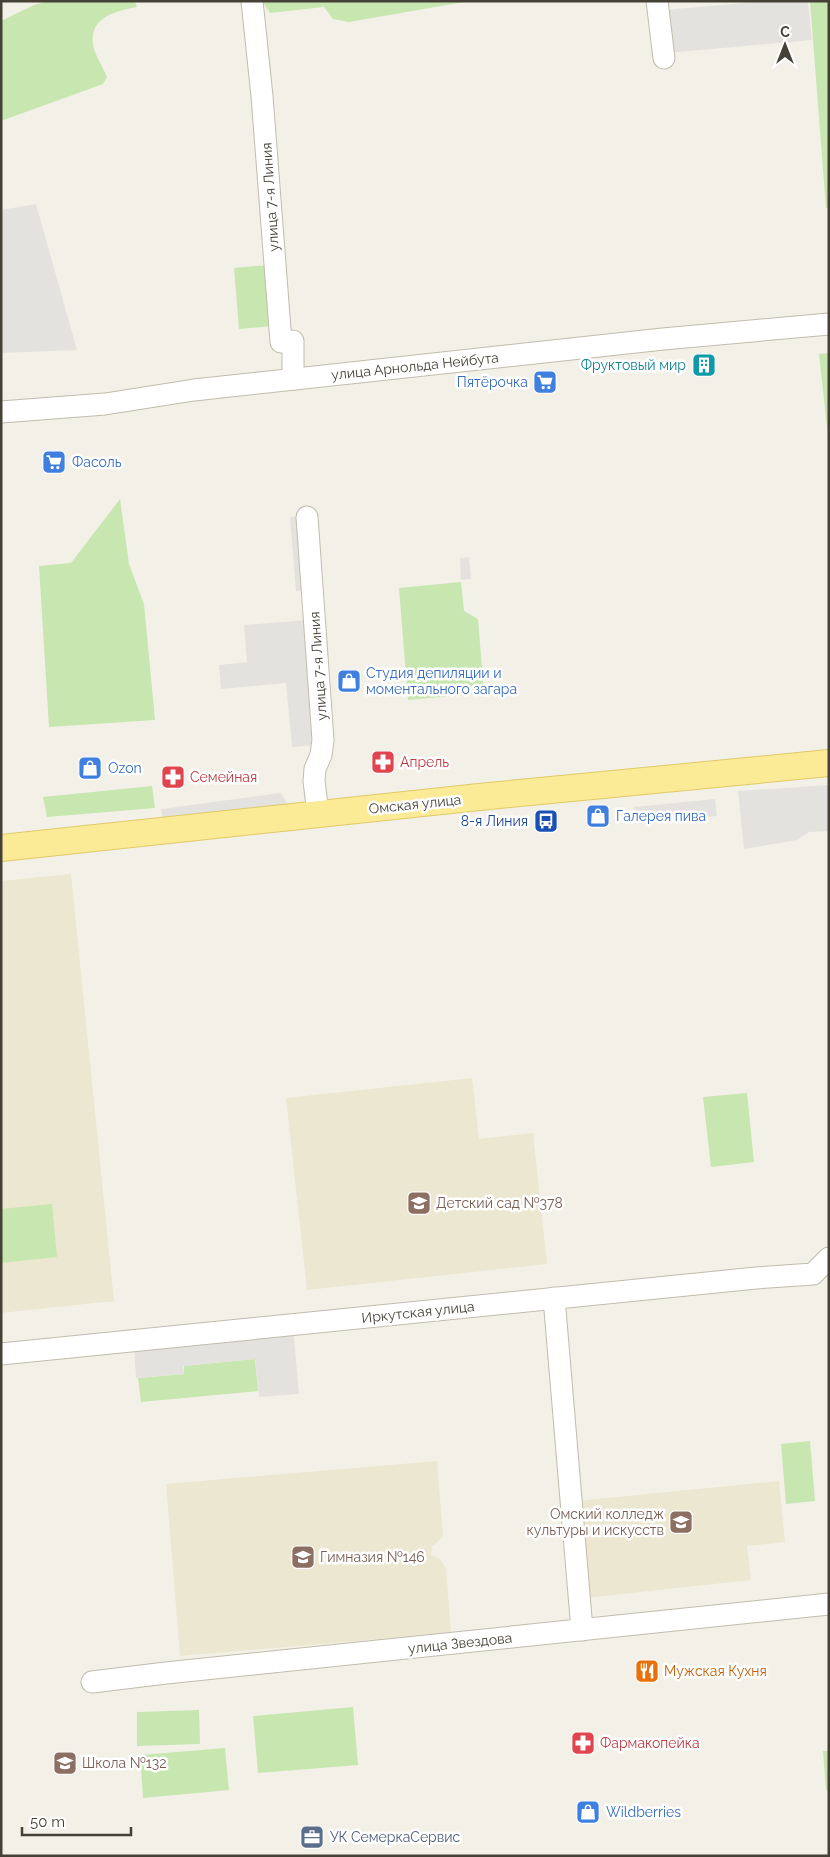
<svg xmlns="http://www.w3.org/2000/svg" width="830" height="1857" font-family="Raleway,sans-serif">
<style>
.education{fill:#ece7d1}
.green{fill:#c7e6b0}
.parking{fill:#e4e2de}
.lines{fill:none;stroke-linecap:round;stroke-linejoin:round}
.minor-casing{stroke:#c1bcac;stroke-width:23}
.major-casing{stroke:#e0ca67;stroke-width:28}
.minor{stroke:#fff;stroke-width:21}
.major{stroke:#fbeb97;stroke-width:26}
.labels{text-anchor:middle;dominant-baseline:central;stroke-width:5;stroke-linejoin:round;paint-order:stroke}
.street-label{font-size:14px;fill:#454136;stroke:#fff}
.culture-label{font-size:14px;fill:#0d838f;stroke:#fff;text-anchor:end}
.shop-label{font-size:14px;fill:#366cbe;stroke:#fff;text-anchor:start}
.health-label{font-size:14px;fill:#be3a42;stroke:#fff;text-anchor:start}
.transit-label{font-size:14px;fill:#164399;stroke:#fff;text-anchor:end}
.education-label{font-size:14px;fill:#785e54;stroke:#fff;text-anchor:start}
.food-label{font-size:14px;fill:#c56008;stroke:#fff;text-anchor:start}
.service-label{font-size:14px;fill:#4e5e75;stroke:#fff;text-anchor:start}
</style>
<rect width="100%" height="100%" fill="#f3f1e7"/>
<!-- education -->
<g class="education">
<polygon points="71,874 114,1301 1,1313 1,881"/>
<polygon points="472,1078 479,1139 533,1133 547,1264 307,1290 286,1098"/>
<polygon points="437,1461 443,1535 438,1542 432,1546 431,1555 440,1559 446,1568 451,1633 180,1656 166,1484"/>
<polygon points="779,1481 785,1542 747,1546 751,1580 585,1598 576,1501"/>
</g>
<!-- green -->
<g class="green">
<path d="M48,1H135L137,7C116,11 89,17 93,45C95,55 103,67 107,77L103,84L1,121V21L34,5Z"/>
<polygon points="262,1 470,1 349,22 333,19 324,7 270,13"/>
<polygon points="810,1 829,1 829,208 826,208"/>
<polygon points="269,265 273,326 239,329 234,268"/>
<polygon points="829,353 829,445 819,354"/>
<polygon points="120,499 129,564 144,604 155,720 49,727 39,566 71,563"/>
<polygon points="461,582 464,611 478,619 484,693 408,700 399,588"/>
<polygon points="152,786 155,808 47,817 43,797"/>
<polygon points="747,1093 754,1162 711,1167 703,1097"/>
<polygon points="52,1204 57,1257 1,1263 1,1209"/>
<polygon points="255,1359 258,1391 141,1402 138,1378 184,1374 184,1366"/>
<polygon points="810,1441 815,1501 786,1504 781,1444"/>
<polygon points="353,1707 358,1765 258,1773 253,1716"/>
<polygon points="199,1710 200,1744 137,1746 137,1712"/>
<polygon points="225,1748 229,1790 143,1798 140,1755"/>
<polygon points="823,1751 829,1751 829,1790 826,1790"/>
</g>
<!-- parking -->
<g class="parking">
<polygon points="766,1 808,1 812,40 668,53 664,10"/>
<polygon points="36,204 77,350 1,353 1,210"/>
<polygon points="304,516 310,590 296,591 290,517"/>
<polygon points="469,557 471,579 461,580 460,558"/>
<polygon points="307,620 317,745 292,747 286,683 221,689 219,665 247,662 244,625"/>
<polygon points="829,785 829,831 809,832 797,840 744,849 738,791"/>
<polygon points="281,793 289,807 163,821 161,809"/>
<polygon points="715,799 717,816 636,824 634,807"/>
<polygon points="293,1326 299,1394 259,1397 255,1359 183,1366 184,1374 136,1378 134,1342"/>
</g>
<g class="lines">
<!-- minor casing -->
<g class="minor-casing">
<g id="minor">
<polyline points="252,1 262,96 281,342 293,341 293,379"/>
<polyline points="657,1 664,58"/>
<polyline points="1,412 105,404 194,390 663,339 829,324"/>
<polyline points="307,517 323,740 321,755 315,769 314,781 318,814"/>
<polyline points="554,1298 582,1630"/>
<polyline points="1,1354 756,1278 813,1274 829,1258"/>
<polyline points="92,1682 166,1673 829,1604"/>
</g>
</g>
<!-- major casing -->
<g class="major-casing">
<polyline id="major" points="1,848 479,797 829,763"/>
</g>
<!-- minor -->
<use href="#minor" class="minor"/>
<!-- major -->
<use href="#major" class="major"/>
</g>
<!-- icons -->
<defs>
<g id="building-square" transform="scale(1.25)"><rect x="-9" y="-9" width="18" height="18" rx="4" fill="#0f9aa8" stroke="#fff"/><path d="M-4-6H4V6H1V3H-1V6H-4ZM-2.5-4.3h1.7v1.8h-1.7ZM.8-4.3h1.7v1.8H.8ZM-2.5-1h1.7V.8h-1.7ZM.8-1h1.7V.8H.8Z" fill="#fff"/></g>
<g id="supermarket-square" transform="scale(1.25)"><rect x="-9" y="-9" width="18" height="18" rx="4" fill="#3f7fe0" stroke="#fff"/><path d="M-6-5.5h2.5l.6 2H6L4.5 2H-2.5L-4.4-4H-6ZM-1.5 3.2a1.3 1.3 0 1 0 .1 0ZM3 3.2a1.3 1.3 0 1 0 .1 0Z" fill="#fff"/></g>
<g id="shop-square" transform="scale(1.25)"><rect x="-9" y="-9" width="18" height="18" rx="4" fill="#3f7fe0" stroke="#fff"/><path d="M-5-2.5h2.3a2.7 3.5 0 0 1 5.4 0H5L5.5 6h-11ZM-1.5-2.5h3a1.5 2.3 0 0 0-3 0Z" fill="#fff"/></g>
<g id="pharmacy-square" transform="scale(1.25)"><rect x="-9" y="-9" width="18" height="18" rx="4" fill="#e0444e" stroke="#fff"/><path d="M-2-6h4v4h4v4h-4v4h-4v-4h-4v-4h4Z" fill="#fff"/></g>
<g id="bus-square" transform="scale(1.25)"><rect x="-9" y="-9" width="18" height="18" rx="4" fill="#1a4fb4" stroke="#fff"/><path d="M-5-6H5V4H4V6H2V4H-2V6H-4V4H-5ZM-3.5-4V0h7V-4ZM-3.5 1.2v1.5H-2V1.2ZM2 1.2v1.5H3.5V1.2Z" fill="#fff"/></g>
<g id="school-square" transform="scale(1.25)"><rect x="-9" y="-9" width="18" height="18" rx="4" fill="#8d6e63" stroke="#fff"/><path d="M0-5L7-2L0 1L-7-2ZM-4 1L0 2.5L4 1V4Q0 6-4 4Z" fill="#fff"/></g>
<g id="university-square" transform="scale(1.25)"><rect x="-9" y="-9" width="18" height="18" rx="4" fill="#8d6e63" stroke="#fff"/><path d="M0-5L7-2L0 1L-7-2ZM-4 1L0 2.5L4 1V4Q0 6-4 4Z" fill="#fff"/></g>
<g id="restaurant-square" transform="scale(1.25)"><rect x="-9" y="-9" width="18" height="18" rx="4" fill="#e8710a" stroke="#fff"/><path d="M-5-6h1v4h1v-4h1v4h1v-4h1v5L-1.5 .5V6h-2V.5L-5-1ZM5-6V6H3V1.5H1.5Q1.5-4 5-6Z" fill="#fff"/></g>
<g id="office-square" transform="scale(1.25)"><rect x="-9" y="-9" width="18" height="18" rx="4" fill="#5c6f8a" stroke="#fff"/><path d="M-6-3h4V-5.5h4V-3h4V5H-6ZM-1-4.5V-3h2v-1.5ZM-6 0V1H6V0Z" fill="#fff"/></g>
</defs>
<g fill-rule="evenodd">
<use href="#building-square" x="704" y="365"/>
<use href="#supermarket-square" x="545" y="382"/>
<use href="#supermarket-square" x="54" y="462"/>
<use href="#shop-square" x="349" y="681"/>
<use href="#pharmacy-square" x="383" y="762"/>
<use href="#shop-square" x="90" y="768"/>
<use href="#pharmacy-square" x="173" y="777"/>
<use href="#shop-square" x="598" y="816"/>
<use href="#bus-square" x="546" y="821"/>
<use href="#school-square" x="419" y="1203"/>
<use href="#university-square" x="681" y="1522"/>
<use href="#school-square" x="303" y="1557"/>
<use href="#restaurant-square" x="647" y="1671"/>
<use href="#pharmacy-square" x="583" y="1743"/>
<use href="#school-square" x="65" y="1763"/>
<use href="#shop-square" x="588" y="1812"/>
<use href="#office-square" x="312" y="1837"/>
</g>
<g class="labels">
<!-- street labels -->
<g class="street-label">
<text transform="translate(270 197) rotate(-94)">улица 7-я Линия</text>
<text transform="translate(415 366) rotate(-6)">улица Арнольда Нейбута</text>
<text transform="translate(318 666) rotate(-94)">улица 7-я Линия</text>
<text transform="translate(415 804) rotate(-6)">Омская улица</text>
<text transform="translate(418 1312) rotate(-6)">Иркутская улица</text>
<text transform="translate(460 1643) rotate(-6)">улица Звездова</text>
</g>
<!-- culture labels -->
<g class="culture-label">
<text x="686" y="365">Фруктовый мир</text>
</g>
<!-- shop labels -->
<g class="shop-label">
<text x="528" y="382" text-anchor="end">Пятёрочка</text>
<text x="72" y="462">Фасоль</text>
<text x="366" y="673">Студия депиляции и<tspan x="366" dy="16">моментального загара</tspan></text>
<text x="108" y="768">Ozon</text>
<text x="616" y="816">Галерея пива</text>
<text x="606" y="1812">Wildberries</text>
</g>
<!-- health labels -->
<g class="health-label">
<text x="400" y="762">Апрель</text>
<text x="190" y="777">Семейная</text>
<text x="600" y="1743">Фармакопейка</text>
</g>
<!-- transit labels -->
<g class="transit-label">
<text x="528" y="821">8-я Линия</text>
</g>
<!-- education labels -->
<g class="education-label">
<text x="436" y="1203">Детский сад №378</text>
<text x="664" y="1514" text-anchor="end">Омский колледж<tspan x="664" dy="16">культуры и искусств</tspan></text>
<text x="320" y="1557">Гимназия №146</text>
<text x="82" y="1763">Школа №132</text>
</g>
<!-- food labels -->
<g class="food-label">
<text x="664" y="1671">Мужская Кухня</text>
</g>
<!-- service labels -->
<g class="service-label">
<text x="330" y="1837">УК СемеркаСервис</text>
</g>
</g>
<!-- border -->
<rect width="830" height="1857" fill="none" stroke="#454136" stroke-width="5"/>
<!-- north arrow -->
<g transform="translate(785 45)" stroke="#ffffff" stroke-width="4" paint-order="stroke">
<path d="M0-4L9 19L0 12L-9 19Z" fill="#454136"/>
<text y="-8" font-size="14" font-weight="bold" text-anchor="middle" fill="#454136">С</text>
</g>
<!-- scale -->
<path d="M22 1827v8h109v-8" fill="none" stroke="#454136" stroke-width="2.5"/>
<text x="30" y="1827" font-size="15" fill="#454136" stroke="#ffffff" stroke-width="4" paint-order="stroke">50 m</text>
</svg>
